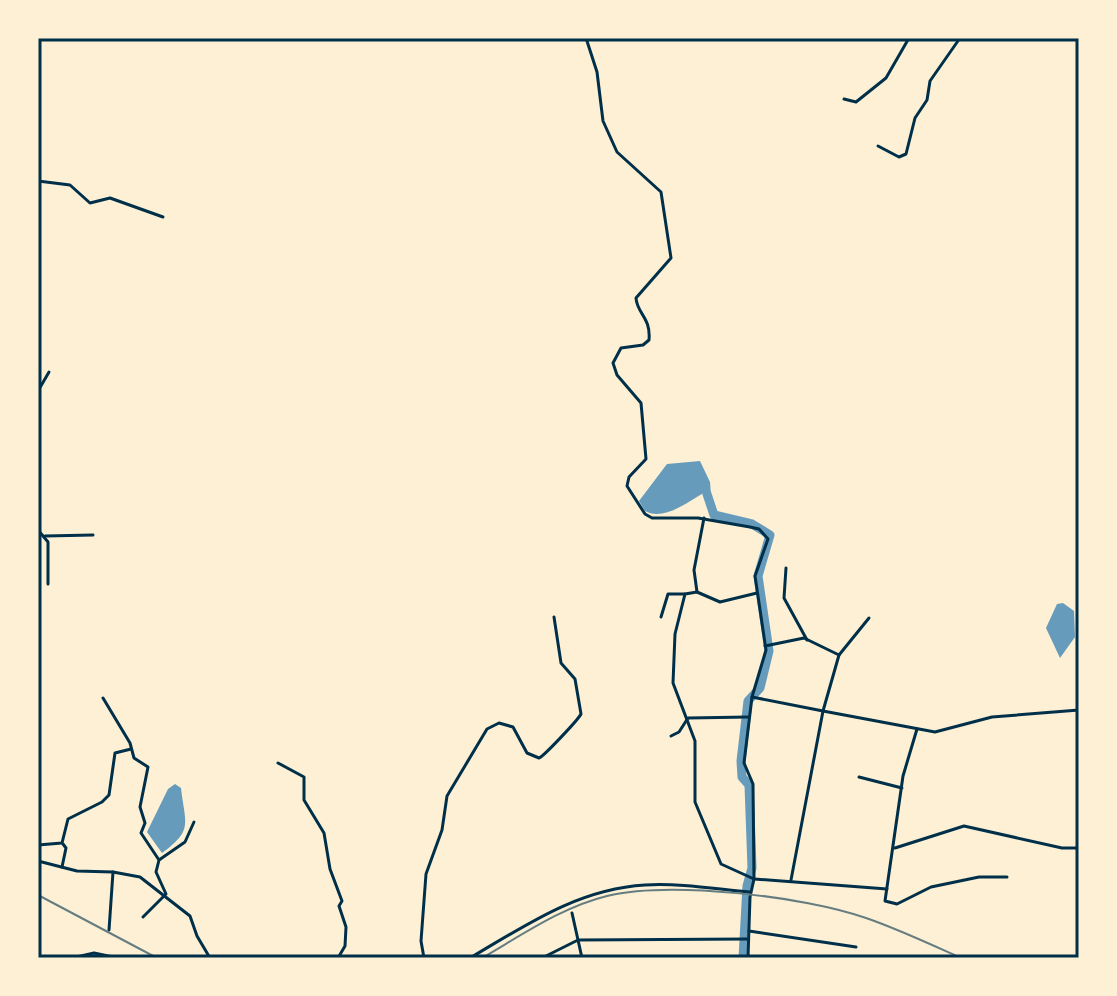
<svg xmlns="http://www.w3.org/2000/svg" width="1117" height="996" font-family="Poppins,sans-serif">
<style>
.water{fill:#669bbc}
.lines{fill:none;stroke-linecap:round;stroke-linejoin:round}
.river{stroke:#669bbc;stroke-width:9}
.minor{stroke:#003049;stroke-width:3}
.rail{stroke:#657d81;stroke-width:2}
.neatline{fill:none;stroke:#003049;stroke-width:3}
</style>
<rect width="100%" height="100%" fill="#fdf0d5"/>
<!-- water -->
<g class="water">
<path d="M700,461L710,482L711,495L704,493C690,500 664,522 645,511L639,501L667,464Z"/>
<polygon points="1063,603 1074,611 1075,637 1060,658 1046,628 1057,604"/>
<path d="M175,784L181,788C185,824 194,830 162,853L147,832L168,789Z"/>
</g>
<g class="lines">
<!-- river -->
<polyline class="river" points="707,494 714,515 752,524 770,535 758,576 769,651 760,688 748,701 741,761 742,777 749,785 752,868 747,886 743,958"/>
<!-- minor -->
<g class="minor">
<path d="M586,38L597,72L603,121L617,152L661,192L671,258L636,298C637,314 651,317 649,340L643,345L621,348L613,363L617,375L641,403L646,459L629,477L627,486L645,514L652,518H698L750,527L759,529L768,539L755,576L766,650L752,697L744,763L753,784L754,879L750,897L748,958"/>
<polyline points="844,99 856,102 886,78 909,38"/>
<polyline points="878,146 899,157 906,154 915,118 927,100 930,81 960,38"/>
<polyline points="38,181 70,185 90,203 110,198 163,217"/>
<polyline points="38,391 49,372"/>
<polyline points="38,530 48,542 48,584"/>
<polyline points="45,536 93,535"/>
<polyline points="786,568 784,598 807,640"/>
<polyline points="697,592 694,570 704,518"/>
<polyline points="757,593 720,602 697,592 685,594 675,634 673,683 695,741 695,802 721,864 754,879 887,889"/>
<polyline points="661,617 668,594 685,594"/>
<polyline points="765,646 804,638 839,655 823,711 935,732 992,717 1079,710"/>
<polyline points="839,655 869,618"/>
<polyline points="752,697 823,711 791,880"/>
<polyline points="103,698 130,743 134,758 148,767 140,807 145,823 141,833 159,860"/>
<polyline points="917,729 903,776 885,901 897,904 931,887 979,877 1007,877"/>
<polyline points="671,736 679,732 688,718 749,717"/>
<polyline points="278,763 304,777 304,800 324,833 330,869 342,901 339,906 346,927 345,946 338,958"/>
<polyline points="859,777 902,788"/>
<polyline points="38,845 62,843 68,819 102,802 109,795 115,753 131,749"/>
<polyline points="895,848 964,826 1062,848 1079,848"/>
<polyline points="38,861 77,871 113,872 140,877 190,916 197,936 210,958"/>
<polyline points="62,867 66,848 63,844"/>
<polyline points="572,913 582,958"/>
<polyline points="143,917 166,894 156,872 159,860 185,842 194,822"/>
<polyline points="109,930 113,872"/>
<polyline points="749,931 856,947"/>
<polyline points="72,958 94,953 118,958"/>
<path d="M424,958L421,941L426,874L442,830L447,796L487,729L499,723L513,727L527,753L539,758C543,757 578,720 581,714L575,679L561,663L554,617"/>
<path d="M470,958C526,925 578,889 645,885C680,883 716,889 750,892"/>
<polyline points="542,958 578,940 748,939"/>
</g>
<!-- rail -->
<g class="rail">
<polyline points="38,895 157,958"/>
<path d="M482,958C522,935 562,907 607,896C670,881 804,896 866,918C898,929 930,944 961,958"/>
</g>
</g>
<!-- border -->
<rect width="1117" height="996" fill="none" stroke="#fdf0d5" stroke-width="80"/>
<rect x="40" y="40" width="1037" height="916" class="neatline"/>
</svg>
